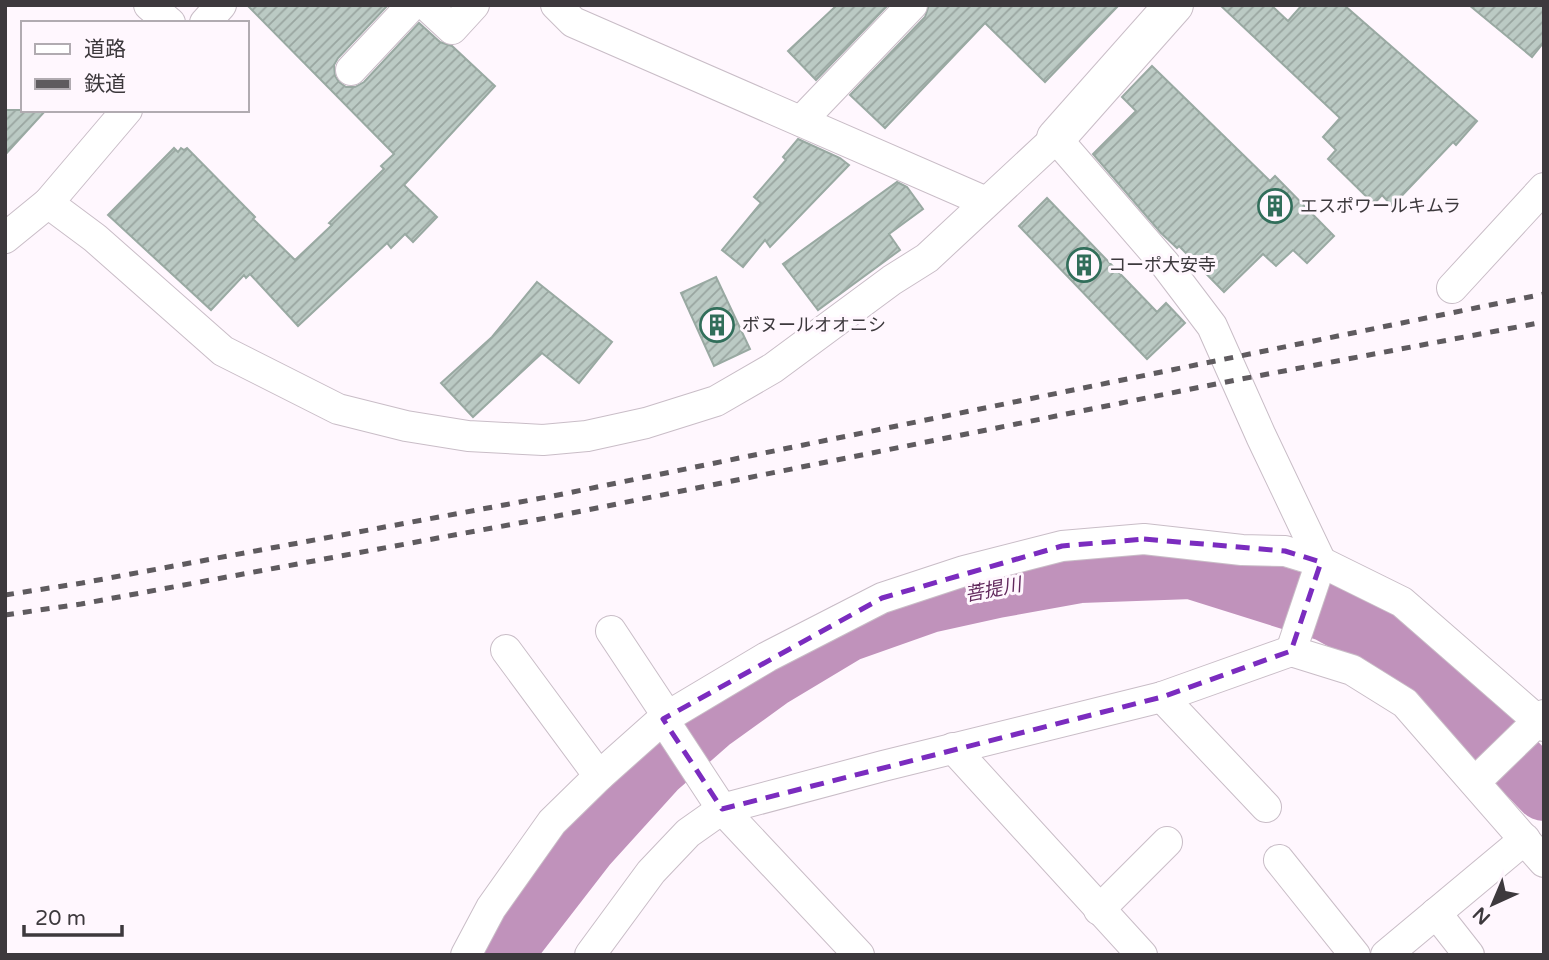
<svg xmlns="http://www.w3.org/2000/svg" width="1549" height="960" font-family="'Varela Round','Noto Sans JP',sans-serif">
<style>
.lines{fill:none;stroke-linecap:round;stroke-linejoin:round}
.river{stroke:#c092bb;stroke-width:60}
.building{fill:url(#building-hatch);stroke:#99a9a2;stroke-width:2}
.minor-casing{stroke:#c9bdc7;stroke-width:32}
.tertiary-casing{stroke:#c9bdc7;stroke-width:40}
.minor{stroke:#fff;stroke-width:30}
.tertiary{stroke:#fff;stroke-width:38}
.rail{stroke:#5f5b5f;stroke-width:5;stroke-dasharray:9 9;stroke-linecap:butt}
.marked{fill:none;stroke:#7b2cbf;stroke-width:5;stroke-dasharray:14 9;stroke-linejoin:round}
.labels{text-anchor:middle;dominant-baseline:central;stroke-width:6;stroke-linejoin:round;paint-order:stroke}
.poi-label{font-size:18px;fill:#3d393d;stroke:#fff7fe;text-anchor:start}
.water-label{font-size:19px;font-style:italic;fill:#62295d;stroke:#fff7fe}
</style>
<defs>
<pattern id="building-hatch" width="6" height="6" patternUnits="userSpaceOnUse" patternTransform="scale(1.75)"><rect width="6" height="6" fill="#bbcac4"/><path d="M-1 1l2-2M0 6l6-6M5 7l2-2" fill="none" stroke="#99a5a0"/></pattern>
</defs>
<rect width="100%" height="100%" fill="#fff7fe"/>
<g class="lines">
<!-- river -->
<polyline class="river" points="506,955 516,937 588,844 656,769 711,721 772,677 847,632 929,603 997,588 1080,573 1191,569 1328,612 1411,658 1486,731 1544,791"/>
</g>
<!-- building -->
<g class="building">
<polygon points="247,5 388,5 338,58 334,65 335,76 339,82 346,87 355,87 364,82 419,23 440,42 452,46 495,86 404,185 437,217 413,242 405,234 391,248 387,243 298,326 250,274 246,278 244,275 211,310 108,215 174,148 178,152 181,148 184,150 187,148 255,217 253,219 295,260 332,225 329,223 384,169 381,166 394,154"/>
<polygon points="837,5 888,5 816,80 788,51"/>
<polygon points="929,5 1119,5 1045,82 985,23 885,128 850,95 925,17"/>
<polygon points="1220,5 1271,5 1288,21 1302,5 1344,5 1477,121 1456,145 1453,142 1392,206 1382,195 1374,204 1328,159 1336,150 1323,137 1340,118"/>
<polygon points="1469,5 1544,5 1544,42 1532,57"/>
<polygon points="1152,66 1270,181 1275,176 1334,236 1307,263 1293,250 1276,266 1263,254 1224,292 1179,246 1177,248 1161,233 1093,154 1136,111 1122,97"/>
<polygon points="5,110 46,110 5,155"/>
<polygon points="798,139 840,158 849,165 770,247 765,240 743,267 722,250 761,203 754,197 786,160 783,157"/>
<polygon points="897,182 907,187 923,209 889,234 900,250 818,310 783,264"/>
<polygon points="1047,198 1157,312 1166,303 1185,323 1147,359 1019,226"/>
<polygon points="716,277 750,349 714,366 681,293"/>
<polygon points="537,282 612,342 579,383 542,353 473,417 441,383 492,337"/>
</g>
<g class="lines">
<!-- minor casing -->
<g class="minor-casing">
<g id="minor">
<polyline points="149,5 170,23"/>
<polyline points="426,5 452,29 474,5"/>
<polyline points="556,5 573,22 986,202"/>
<polyline points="205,23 221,5"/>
<polyline points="351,70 412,5"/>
<polyline points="127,110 48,203 95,238 223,351 338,409 406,426 468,436 543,440 587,436 646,423 716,401 773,368 892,280 927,258 1056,138 1165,264 1212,326 1261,436 1321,562 1291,651"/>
<polyline points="801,121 912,5"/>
<polyline points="5,238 48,203"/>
<polyline points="1452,288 1544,188"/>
<polyline points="611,631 668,717"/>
<polyline points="506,650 599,776"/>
<polyline points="1162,697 1266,807"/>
<polyline points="663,719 722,809 859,955"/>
<polyline points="953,748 1142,955"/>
<polyline points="1475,782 1544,715"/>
<polyline points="1279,860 1355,955"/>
<polyline points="1099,910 1167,842"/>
<polyline points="1436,913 1469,955"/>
<polyline points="466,955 491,908 552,822 599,776 663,719 767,657 882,598 964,571 1062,546 1144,539 1242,550 1285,551 1321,562 1402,602 1544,726"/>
<polyline points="590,955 651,872 688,833 722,809 883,766 1162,697 1291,651 1352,670 1405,703 1544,862"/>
<polyline points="1386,955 1525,839"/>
</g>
</g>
<!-- tertiary casing -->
<g class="tertiary-casing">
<polyline id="tertiary" points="1056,138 1174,5"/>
</g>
<!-- minor -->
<use href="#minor" class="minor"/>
<!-- tertiary -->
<use href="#tertiary" class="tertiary"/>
<!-- rail -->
<g class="rail">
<polyline points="5,595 82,583 558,495 1544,294"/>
<polyline points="5,615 81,604 557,516 1236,380 1544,322"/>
</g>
</g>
<!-- marked area -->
<path class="marked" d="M1144,539L1285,551L1321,562L1291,651L1162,697L722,809L663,719L882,598L1062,546Z"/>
<!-- icons -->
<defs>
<g id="building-ring" transform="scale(1.75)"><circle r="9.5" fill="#fff7fe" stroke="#316e5a" stroke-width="1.5"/><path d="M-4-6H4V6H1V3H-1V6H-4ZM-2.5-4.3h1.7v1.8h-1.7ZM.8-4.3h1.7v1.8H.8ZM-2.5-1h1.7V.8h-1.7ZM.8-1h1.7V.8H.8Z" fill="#316e5a"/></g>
</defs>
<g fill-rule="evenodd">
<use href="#building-ring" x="1275" y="206"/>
<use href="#building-ring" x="1084" y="265"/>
<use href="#building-ring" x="717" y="325"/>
</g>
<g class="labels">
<!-- poi labels -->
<g class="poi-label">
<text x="1300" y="206">エスポワールキムラ</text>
<text x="1108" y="265">コーポ大安寺</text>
<text x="742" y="325">ボヌールオオニシ</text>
</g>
<!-- water labels -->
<g class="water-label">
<text transform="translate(993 590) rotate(-11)">菩提川</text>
</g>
</g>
<!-- border -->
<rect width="1549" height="960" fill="none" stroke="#3d393d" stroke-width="14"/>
<!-- legend -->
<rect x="21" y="21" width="228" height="91" fill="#fff7fe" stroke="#b1abb1" stroke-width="2"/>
<rect x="35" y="44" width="35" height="10" fill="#ffffff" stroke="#b1abb1" stroke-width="2"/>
<text x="84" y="56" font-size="21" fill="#3d393d">道路</text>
<rect x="35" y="79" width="35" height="10" fill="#5f5b5f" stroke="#b1abb1" stroke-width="2"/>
<text x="84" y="91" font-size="21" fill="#3d393d">鉄道</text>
<!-- north arrow -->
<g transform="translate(1493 904) rotate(224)" stroke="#fff7fe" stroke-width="5" paint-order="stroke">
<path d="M0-5L12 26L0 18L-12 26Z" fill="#3d393d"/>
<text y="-10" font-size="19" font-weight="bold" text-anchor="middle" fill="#3d393d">N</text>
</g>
<!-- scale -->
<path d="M24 925v10h98v-10" fill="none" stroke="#3d393d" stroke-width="3.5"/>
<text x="35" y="925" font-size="21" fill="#3d393d" stroke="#fff7fe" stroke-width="5" paint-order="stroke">20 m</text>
</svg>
